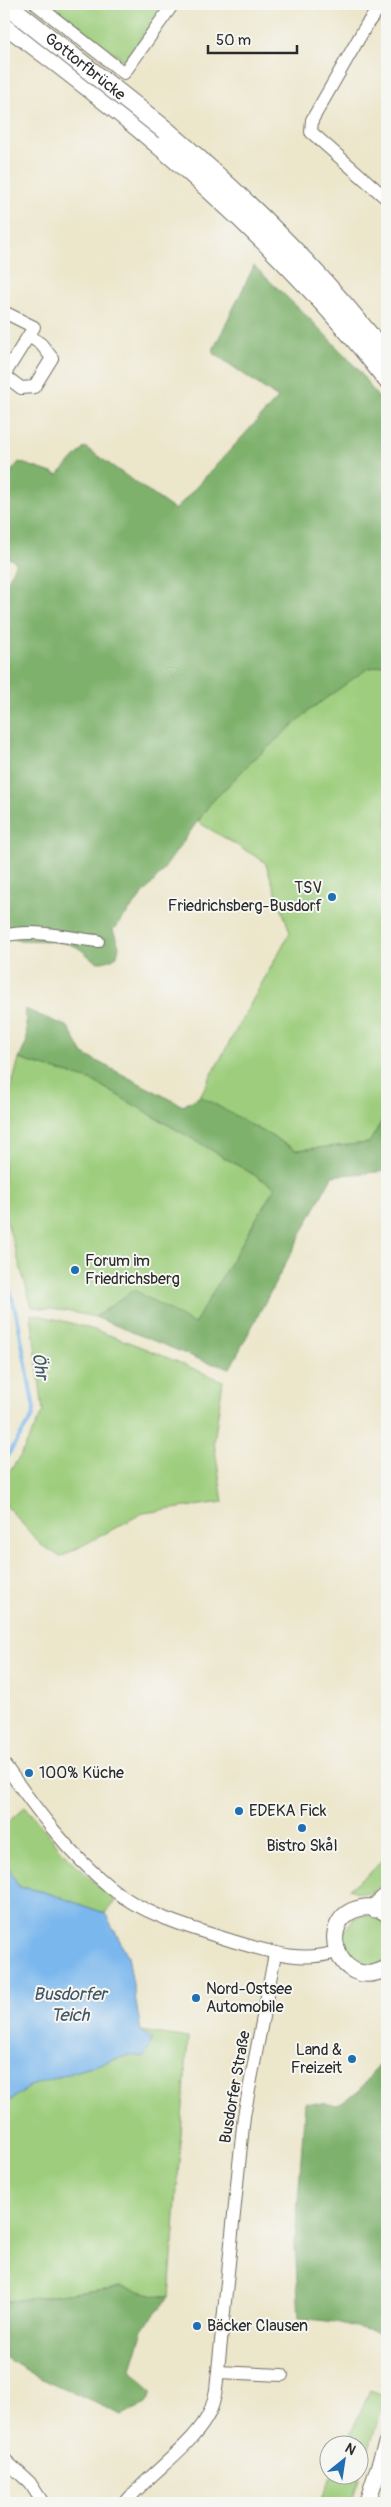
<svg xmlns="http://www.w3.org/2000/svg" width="391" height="2507" font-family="Pangolin,sans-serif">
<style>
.green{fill:#9ece7d;stroke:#647c54}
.forest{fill:#7eb16c;stroke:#546e4c}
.water{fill:#7ab7ed;stroke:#52718c}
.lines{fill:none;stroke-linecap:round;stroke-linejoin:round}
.stream{stroke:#7ab7ed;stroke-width:4}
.minor-casing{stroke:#6f6c63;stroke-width:14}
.major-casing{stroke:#6f6c63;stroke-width:18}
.highway-casing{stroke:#6f6c63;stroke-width:21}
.minor{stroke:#fff;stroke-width:12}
.major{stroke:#fff;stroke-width:16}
.highway{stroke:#fff;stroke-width:19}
.highway-bridge-casing{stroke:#6f6c63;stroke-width:21;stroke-linecap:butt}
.highway-bridge{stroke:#fff;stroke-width:19}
.poi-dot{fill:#1f6fb2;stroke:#f6f6f2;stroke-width:2}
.labels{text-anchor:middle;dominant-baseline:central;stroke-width:4;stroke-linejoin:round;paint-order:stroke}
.street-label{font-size:16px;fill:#2b2b2b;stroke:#f6f6f2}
.poi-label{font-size:16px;fill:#2b2b2b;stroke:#f6f6f2;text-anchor:start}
.water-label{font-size:18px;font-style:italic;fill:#435565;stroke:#f6f6f2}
</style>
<rect width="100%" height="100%" fill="#f6f6f2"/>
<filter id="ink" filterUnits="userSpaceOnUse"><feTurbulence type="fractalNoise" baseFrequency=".02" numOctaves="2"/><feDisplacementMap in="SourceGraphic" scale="10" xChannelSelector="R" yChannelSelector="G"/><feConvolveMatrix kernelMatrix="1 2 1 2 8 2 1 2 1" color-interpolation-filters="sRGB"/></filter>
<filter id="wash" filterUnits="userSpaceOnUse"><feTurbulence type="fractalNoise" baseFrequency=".0096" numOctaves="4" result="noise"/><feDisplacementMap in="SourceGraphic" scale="20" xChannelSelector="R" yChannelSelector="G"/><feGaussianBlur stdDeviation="1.12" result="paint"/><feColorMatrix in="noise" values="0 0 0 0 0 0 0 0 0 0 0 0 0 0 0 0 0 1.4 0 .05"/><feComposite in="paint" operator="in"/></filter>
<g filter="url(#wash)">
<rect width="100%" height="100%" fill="#ece6cb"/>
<!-- green -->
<g class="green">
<polygon points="50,4 166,4 124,61"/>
<polygon points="387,664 387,1112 369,1143 296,1150 200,1096 290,932 265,862 198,822 209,805 250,763 311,709 367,668"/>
<polygon points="19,1059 93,1081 275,1187 194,1325 134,1290 95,1317 66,1311 32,1307 4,1212 4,1114"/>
<path d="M31,1314C99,1326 160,1355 223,1381L214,1442L223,1502L143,1513L61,1557L41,1545L4,1503V1479L21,1455L43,1411Z"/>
<path d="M25,1807L69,1859L115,1901L105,1913C78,1905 48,1890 19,1887L4,1859V1817L8,1822Z"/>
<path d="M387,1855C387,1880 378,1902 349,1889L373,1870Z"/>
<path d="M363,1915H373L387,1924V1957C373,1974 357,1964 344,1952L343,1933L354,1918Z"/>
<polygon points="141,2031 188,2038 169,2298 121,2287 4,2302 4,2105 30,2086 129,2055 144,2056"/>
<polygon points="370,2390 386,2396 351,2503 319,2503 332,2475 358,2474 358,2444 346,2444"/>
</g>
<!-- forest -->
<g class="forest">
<path d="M254,266L312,321L357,368L387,410V664L367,669L311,709L250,763L209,805L161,873L113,930L119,946L117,956C91,972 92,952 72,945C56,939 33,941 16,940L10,929H4V590L16,562L4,556V480L19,462L58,475L85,447L175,510L278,398L212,352Z"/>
<polygon points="25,1009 68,1027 83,1054 183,1106 200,1096 296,1150 369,1143 387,1112 387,1171 332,1176 230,1368 206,1362 95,1317 134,1290 194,1324 275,1187 93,1081 19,1059 27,1041"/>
<polygon points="383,2059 387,2061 387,2335 336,2322 299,2318 295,2244 305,2102 337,2105 359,2091"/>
<polygon points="121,2287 169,2298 144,2327 131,2369 152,2394 146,2404 122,2415 40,2378 4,2357 4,2302"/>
</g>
<!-- water -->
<path class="water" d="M4,1859L19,1887C48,1890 78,1905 105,1913L128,1956L141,2031L153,2040L144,2057L129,2055L30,2086L4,2105Z"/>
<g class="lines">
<!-- stream -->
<polyline class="stream" points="4,1268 18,1321 34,1409 33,1416 4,1461"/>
</g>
</g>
<g filter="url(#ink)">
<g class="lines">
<!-- minor casing -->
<g class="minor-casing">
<g id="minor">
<polyline points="36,4 124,73 173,4"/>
<polyline points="382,4 367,24 312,120 311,132 387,199"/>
<polyline points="4,312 34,327 4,375 21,388 34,387 52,358 41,344 29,336"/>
<path d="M4,936C33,928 68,938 98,941"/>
<path d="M4,1764C35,1808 69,1854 111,1888C145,1916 195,1929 236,1942C270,1952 301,1963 336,1952"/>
<polyline points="218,2372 282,2375"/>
<polyline points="4,2459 30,2483 43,2503"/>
<path d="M125,2503C148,2475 189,2448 206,2419C212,2410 214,2400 216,2390L244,2116L275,1954"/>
</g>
</g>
<!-- major casing -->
<g class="major-casing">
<g id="major">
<path d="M387,1914C380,1908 370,1906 361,1908C313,1917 338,1995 387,1968"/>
<polyline points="367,2503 387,2442"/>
</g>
</g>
<!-- highway casing -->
<g class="highway-casing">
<g id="highway">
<path d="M4,23C142,124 283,243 387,379"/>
<path d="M165,130C246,200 322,273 387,358"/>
<polyline points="375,1908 387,1897"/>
</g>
</g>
<!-- minor -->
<use href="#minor" class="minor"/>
<!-- major -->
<use href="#major" class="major"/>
<!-- highway -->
<use href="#highway" class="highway"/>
<!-- highway-bridge casing -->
<g class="highway-bridge-casing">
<g id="highway-bridge">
<path id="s1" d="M6,4L165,130"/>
</g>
</g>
<!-- highway-bridge -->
<use href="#highway-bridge" class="highway-bridge"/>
</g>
</g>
<!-- markers -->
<g class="poi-dot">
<circle cx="332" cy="897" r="5"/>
<circle cx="75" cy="1270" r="5"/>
<circle cx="29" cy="1773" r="5"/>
<circle cx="239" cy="1811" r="5"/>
<circle cx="302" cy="1828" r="5"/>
<circle cx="196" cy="1998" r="5"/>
<circle cx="352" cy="2059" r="5"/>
<circle cx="197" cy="2326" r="5"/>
</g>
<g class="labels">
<!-- street labels -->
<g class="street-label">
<text stroke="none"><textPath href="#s1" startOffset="101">Gottorfbrücke</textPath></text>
<text transform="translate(235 2087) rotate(-80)">Busdorfer Straße</text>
</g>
<!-- poi labels -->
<g class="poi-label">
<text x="322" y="888" text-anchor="end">TSV<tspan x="322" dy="18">Friedrichsberg-Busdorf</tspan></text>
<text x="85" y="1261">Forum im<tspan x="85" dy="18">Friedrichsberg</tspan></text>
<text x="39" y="1773">100% Küche</text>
<text x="249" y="1811">EDEKA Fick</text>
<text x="302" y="1846" text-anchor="middle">Bistro Skål</text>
<text x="206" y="1989">Nord-Ostsee<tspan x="206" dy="18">Automobile</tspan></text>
<text x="342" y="2050" text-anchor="end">Land &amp;<tspan x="342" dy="18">Freizeit</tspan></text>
<text x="207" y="2326">Bäcker Clausen</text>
</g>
<!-- water labels -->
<g class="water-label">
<text transform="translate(40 1366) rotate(80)">Öhr</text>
<text x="70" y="1994">Busdorfer<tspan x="70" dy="21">Teich</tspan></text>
</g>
</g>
<!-- margin -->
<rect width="391" height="2507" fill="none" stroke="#f6f6f2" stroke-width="20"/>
<!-- north arrow -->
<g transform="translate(344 2460) rotate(30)"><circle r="24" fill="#f6f6f2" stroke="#a5a5a2"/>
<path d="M0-4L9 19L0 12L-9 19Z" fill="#1f6fb2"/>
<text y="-8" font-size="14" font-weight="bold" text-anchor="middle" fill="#2b2b2b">N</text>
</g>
<!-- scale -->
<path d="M208 45v8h89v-8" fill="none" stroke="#2b2b2b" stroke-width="2.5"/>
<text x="216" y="45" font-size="15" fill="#2b2b2b" stroke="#f6f6f2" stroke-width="4" paint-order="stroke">50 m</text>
</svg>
